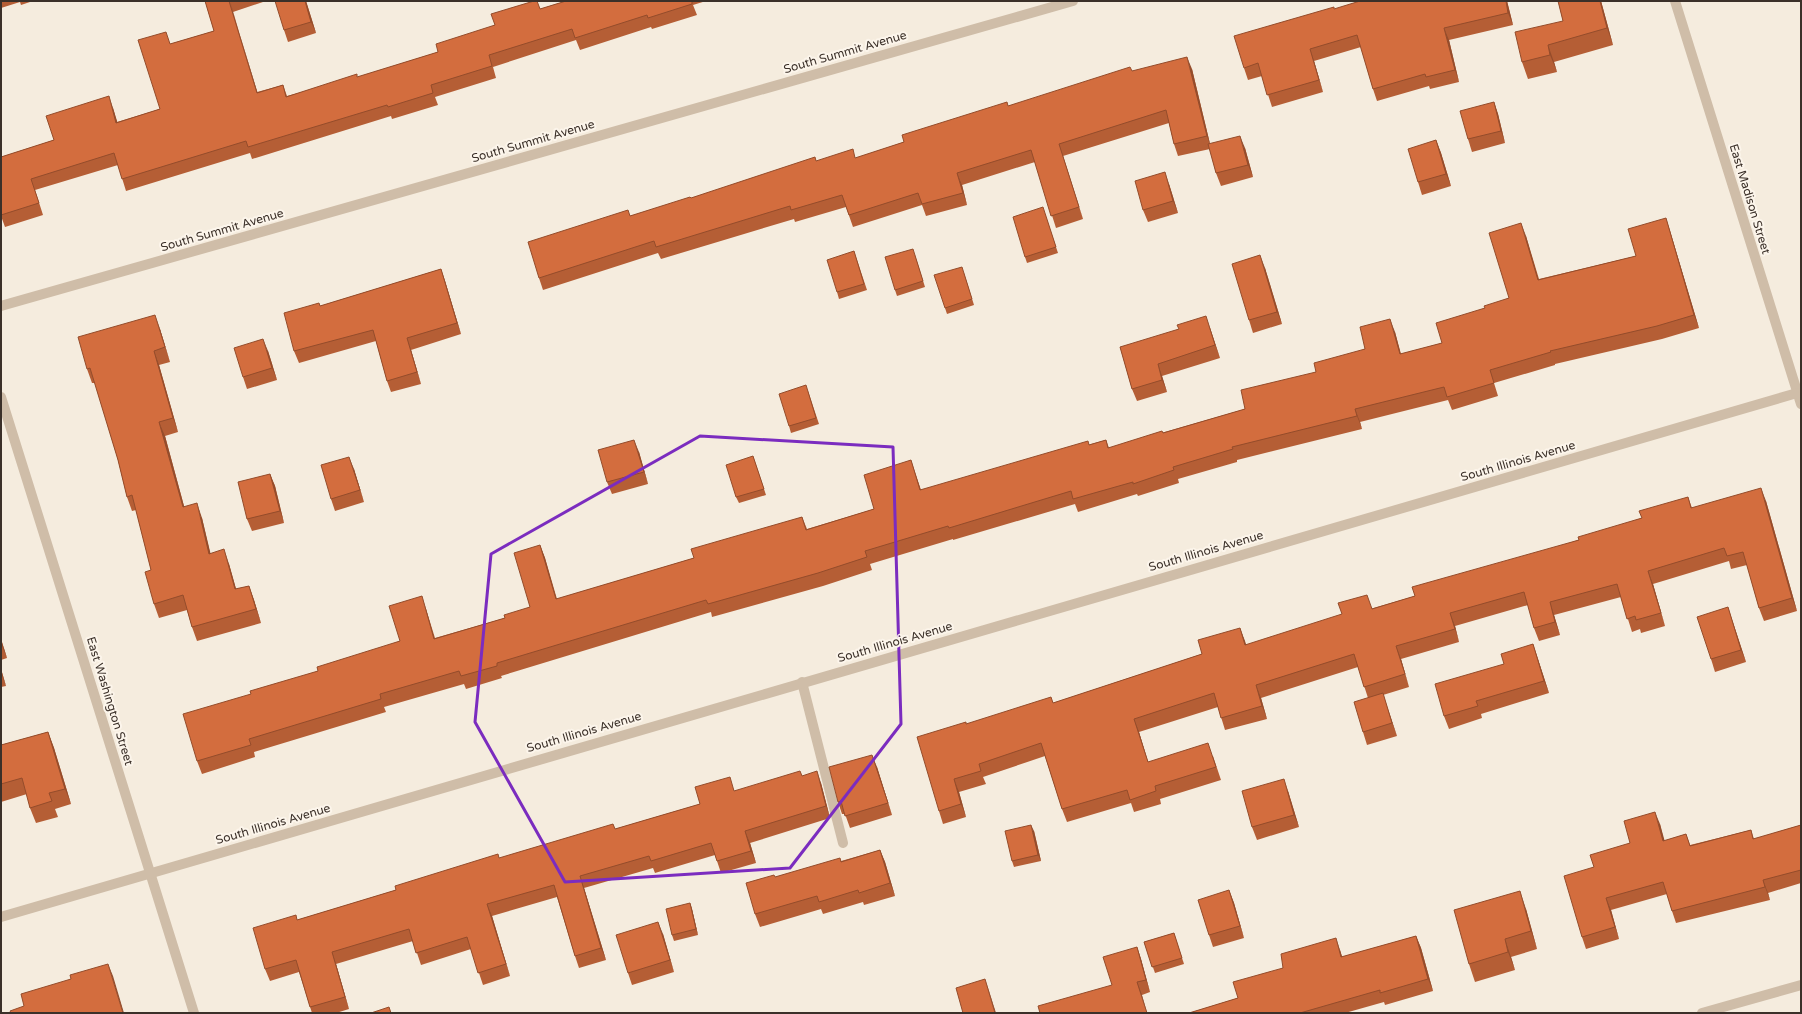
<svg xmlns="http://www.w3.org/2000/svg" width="1802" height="1014" font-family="'Varela Round',sans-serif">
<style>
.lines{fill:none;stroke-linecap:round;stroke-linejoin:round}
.lane{stroke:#cfbda8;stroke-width:10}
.street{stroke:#cfbda8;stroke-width:10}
.wall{fill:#b55e35}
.shaded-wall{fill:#944c2b}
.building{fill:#d36d3e;stroke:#944c2b}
.marked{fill:none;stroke:#7b2cbf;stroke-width:3;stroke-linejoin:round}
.labels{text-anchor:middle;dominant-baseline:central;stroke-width:4;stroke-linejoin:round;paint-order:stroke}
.street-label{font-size:12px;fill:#3b3029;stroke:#fcf5eb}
</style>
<rect width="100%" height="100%" fill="#f5ecde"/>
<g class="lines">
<!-- lane -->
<polyline class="lane" points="802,682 843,843"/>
<!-- street -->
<g class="street">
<polyline points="1675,1 1801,404"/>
<polyline points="1,306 1073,1"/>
<polyline points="1,397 194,1013"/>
<polyline points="1,917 1797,393"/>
<polyline points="1702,1013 1801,985"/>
</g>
</g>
<!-- wall -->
<g class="wall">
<polygon points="1,1 33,1 21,5 20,2 1,8"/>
<polygon points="205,1 266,1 233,12 257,92 283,85 287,96 358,77 438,52 495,25 540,9 566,1 706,1 693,5 697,15 652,29 651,27 580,50 576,40 493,67 496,78 435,97 438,105 392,119 391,116 252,159 250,153 126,191 118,165 35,190 43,215 5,227 1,216 1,157 54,140 113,108 117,122 160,109 170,44 214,31"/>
<polygon points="306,1 316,33 288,42 284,30"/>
<polygon points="1507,1 1513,25 1449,40 1459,82 1430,89 1429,86 1377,101 1373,89 1361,47 1314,61 1323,92 1272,107 1262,76 1248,80 1244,68 1334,9"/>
<polygon points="1558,1 1601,1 1613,45 1554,62 1557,72 1528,79 1522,62 1563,21"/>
<polygon points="1192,69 1210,144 1245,148 1253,177 1221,186 1216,173 1210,149 1178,156 1174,144 1169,123 1063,156 1083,219 1056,228 1035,162 962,185 967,205 926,216 922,205 853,227 846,207 795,222 794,219 661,259 658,253 543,290 539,278 630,216 816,161 856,158 904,142 1008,106 1132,71"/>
<polygon points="1494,102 1498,114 1505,143 1472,152 1468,139"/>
<polygon points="1436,140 1441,153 1451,186 1422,195 1418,182"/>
<polygon points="1169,184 1178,213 1148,222 1143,210"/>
<polygon points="1045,214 1058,253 1027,263 1025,257"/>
<polygon points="1666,218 1670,231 1699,328 1662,339 1555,364 1555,365 1494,383 1498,396 1452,410 1448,400 1360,422 1362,429 1237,460 1237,462 1178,479 1179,483 1138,496 1137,494 1078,512 1075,504 953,540 953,539 870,564 872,570 823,586 712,617 711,612 501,676 502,678 466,689 464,684 384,707 386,712 254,752 255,757 202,774 197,761 251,694 318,671 400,641 426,609 435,638 505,618 530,607 540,545 545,558 557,599 694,558 802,517 807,529 874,509 911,460 921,490 1106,440 1109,448 1245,409 1316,372 1365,349 1395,332 1401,354 1442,343 1485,308 1509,298 1526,236 1539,279 1636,256"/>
<polygon points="854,251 867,290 839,299 837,292"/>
<polygon points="915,255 925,287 897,296 895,290"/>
<polygon points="1265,268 1282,324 1253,333 1249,320"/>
<polygon points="441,269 445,281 461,334 411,350 421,384 391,392 387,381 376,341 299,363 294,351 320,306"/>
<polygon points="964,273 974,305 947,314 945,308"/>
<polygon points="1210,328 1220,358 1162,376 1167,392 1137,401 1132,389 1120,347"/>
<polygon points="160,329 170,362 159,365 178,432 165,436 184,506 202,518 210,553 229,564 236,589 249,586 254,600 261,623 197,641 192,627 187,610 159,618 154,604 151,570 136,510 132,511 127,497 118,460 95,383 92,383 87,369"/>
<polygon points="268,351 277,380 247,389 243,377"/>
<polygon points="808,391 819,424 791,433 789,426"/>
<polygon points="639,452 648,484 612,494 607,482"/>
<polygon points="753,456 766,495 739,503 736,497"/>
<polygon points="354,469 364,502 335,511 331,499"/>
<polygon points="270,474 275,486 284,523 252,531 247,519"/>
<polygon points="1688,497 1692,508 1766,501 1797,611 1764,621 1759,608 1747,565 1731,569 1729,561 1653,584 1665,626 1641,633 1640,629 1632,632 1621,597 1554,615 1560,635 1539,641 1534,628 1528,605 1455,626 1459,642 1401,659 1409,687 1383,695 1397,736 1367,745 1363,732 1368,698 1358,667 1261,698 1267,719 1225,730 1218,707 1139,732 1148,762 1213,756 1221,780 1160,799 1161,804 1134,812 1131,803 1067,822 1062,809 1045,756 983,777 986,784 959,792 966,817 943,824 939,811 966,724 1053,703 1202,654 1240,628 1246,645 1415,596 1642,518"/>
<polygon points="1728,607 1746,662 1715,672 1711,659"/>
<polygon points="1,639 7,658 1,660"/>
<polygon points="1533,644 1549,693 1481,714 1482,718 1449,729 1444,716 1504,664"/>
<polygon points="1,669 6,686 1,687"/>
<polygon points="48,732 54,748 71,804 55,809 58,817 36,823 30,808 27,794 1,802 1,745"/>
<polygon points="877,767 892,815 850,828 845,814 842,814 838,802"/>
<polygon points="802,776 821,783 830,818 750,843 756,863 721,873 715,855 655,873 653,868 584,888 606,960 579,968 575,956 557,897 492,916 510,976 483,985 471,949 421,965 413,941 336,964 349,1009 336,1013 312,1013 299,972 270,981 265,969 297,920 396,890 500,858 615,829 700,804 735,791"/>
<polygon points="1288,791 1299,827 1257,840 1252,827"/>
<polygon points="1660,824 1664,841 1686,834 1690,845 1751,830 1754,839 1801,825 1801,883 1768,893 1770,900 1676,923 1672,911 1667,894 1611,910 1619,939 1586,949 1582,937 1594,867 1630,843"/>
<polygon points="1034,831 1041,861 1014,867 1012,861"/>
<polygon points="880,850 885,862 895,896 864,905 863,902 823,914 821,909 760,927 755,914 775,877 841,861"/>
<polygon points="1229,890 1234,903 1244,938 1213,947 1209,935"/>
<polygon points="690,903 692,909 698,935 674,941 672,935"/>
<polygon points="1526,909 1537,949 1511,957 1515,970 1475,982 1469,964"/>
<polygon points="1174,933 1184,964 1155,973 1144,942"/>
<polygon points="663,934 674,972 632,985 628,973"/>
<polygon points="1416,936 1421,948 1433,991 1385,1005 1384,1002 1345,1013 1189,1013 1238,998 1283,968 1340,950 1342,957"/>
<polygon points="1137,947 1141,959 1150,992 1142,995 1112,985"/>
</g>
<!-- shaded-wall -->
<g class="shaded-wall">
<polygon points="230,1 233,12 261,104 257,93"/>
<polygon points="305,1 306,1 316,33 311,22"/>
<polygon points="1506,1 1507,1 1513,25 1508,13"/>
<polygon points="1600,1 1601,1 1613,45 1607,28"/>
<polygon points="1444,28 1449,40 1459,82 1455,70"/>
<polygon points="1548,45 1554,62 1557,72 1550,55"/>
<polygon points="1310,49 1314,61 1323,92 1319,80"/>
<polygon points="1187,57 1192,69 1211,148 1207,136"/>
<polygon points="109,96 113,108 121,134 116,123"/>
<polygon points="1494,102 1498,114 1505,143 1501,131"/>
<polygon points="1240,136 1245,148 1253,177 1248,165"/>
<polygon points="1436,140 1441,153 1451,186 1446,174"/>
<polygon points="1059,144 1063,156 1083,219 1079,207"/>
<polygon points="1165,172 1169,184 1178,213 1173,201"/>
<polygon points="957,173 962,185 967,205 963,193"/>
<polygon points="1666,218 1670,231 1699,328 1694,315"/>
<polygon points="1521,223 1526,236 1542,292 1538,280"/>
<polygon points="1260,255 1265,268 1282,324 1277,312"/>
<polygon points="441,269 445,281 461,334 457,323"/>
<polygon points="155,315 160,329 170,362 165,347"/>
<polygon points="1206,316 1220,358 1215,345"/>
<polygon points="1390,319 1395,332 1404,367 1400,354"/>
<polygon points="407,338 411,350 421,384 417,372"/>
<polygon points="263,339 268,351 277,380 272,368"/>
<polygon points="154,351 159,365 178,432 173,418"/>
<polygon points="1158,364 1162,376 1167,392 1162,380"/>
<polygon points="1355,409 1360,422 1362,429 1357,416"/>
<polygon points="159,422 165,436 188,521 183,507"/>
<polygon points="634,440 639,452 648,484 644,472"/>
<polygon points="349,457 354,469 364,502"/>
<polygon points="911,460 915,473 925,503 920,490"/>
<polygon points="270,474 275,486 284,523 280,511"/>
<polygon points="1761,488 1766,501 1797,611 1792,598"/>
<polygon points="197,503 202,518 214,568 209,554"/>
<polygon points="540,545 545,558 560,612 556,599"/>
<polygon points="224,549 229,564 240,603 235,589"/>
<polygon points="1648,571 1653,584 1665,626 1661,613"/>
<polygon points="249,586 254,600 261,623 256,609"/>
<polygon points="422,596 426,609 438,652 434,639"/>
<polygon points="1550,602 1554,615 1560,635 1555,622"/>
<polygon points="1728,607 1732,620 1746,662 1741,650"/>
<polygon points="1450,613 1455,626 1459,642 1455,629"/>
<polygon points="1240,628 1245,641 1250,658 1245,645"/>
<polygon points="1,639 7,658 2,646"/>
<polygon points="1533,644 1537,656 1549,693 1544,681"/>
<polygon points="1396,646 1401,659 1409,687 1405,674"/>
<polygon points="1,669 6,686 1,673"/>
<polygon points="1256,685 1261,698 1267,719 1262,706"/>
<polygon points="1383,693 1387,706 1397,736 1392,723"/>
<polygon points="1134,719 1139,732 1152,775 1148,762"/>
<polygon points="48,732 54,748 71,804 65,789"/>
<polygon points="872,755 877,767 892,815"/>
<polygon points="817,771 821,783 830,818 826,806"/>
<polygon points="954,779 959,792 966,817 961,804"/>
<polygon points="1284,779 1288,791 1299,827 1294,815"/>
<polygon points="1655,812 1660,824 1668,853 1663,841"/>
<polygon points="1031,825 1034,831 1041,861 1038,855"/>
<polygon points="745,831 750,843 756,863 751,851"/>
<polygon points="880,850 885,862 895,896 890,883"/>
<polygon points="580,876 584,888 606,960 601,948"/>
<polygon points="1763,880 1768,893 1770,900 1765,887"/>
<polygon points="1229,890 1234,903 1244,938 1240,926"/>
<polygon points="1520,891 1526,909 1537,949 1531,931"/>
<polygon points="1606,898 1611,910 1619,939 1615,927"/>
<polygon points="690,903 692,909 698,935 696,929"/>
<polygon points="487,904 492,916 510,976 506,964"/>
<polygon points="658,922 663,934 674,972 670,960"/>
<polygon points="1416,936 1421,948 1433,991 1428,979"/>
<polygon points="1336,938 1340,950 1346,969 1341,957"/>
<polygon points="1505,939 1511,957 1515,970 1508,952"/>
<polygon points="1137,947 1141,959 1150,992 1146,980"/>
<polygon points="332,952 336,964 349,1009 345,997"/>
<polygon points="108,964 113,976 124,1013 123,1013"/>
<polygon points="985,979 989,991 996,1013 995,1013"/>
<polygon points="1137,982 1142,995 1147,1013"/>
</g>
<!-- building -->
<g class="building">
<polygon points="205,1 229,1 257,93 283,85 286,97 357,74 357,77 438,52 436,44 495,25 491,14 534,1 537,1 540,9 566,1 692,1 692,4 648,18 647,15 575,38 572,29 489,55 492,66 431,85 433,93 388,107 387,105 248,147 246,141 122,179 114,153 31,179 39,203 1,215 1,157 54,140 46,116 109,96 116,123 160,109 138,40 166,32 170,44 214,31"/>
<polygon points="275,1 305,1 311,22 284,30"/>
<polygon points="1360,1 1506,1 1508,13 1444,28 1455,70 1426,77 1425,74 1373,89 1357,35 1310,49 1319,80 1267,95 1258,63 1244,68 1234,36 1334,7 1334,9"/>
<polygon points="1558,1 1600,1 1607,28 1548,45 1550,55 1522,62 1515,32 1563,21"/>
<polygon points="1187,57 1207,136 1174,144 1166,110 1059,144 1079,207 1051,216 1031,150 957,173 963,193 922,204 918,193 849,215 842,195 791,210 790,206 656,247 654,241 539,278 528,242 628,210 630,216 690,197 691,198 815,157 816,161 853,149 855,158 904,142 902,135 1007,102 1008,106 1130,67 1132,71"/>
<polygon points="1494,102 1501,131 1468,139 1460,111"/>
<polygon points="1240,136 1248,165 1216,173 1208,144"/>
<polygon points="1436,140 1446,174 1418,182 1408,149"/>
<polygon points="1165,172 1173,201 1143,210 1135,181"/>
<polygon points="1043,207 1056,247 1025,257 1013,217"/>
<polygon points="1666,218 1694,315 1657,326 1550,351 1551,352 1490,370 1494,383 1447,397 1444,387 1355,409 1357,416 1232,447 1233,449 1173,467 1174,470 1133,484 1133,482 1073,499 1071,491 949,528 948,526 865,551 867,557 818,573 708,604 706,600 497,663 497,666 461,676 459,671 380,694 381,699 249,739 251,745 197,761 183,714 251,694 250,691 318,671 317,667 400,641 389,606 422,596 434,639 505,618 504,615 530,607 514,553 540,545 556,599 694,558 691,549 802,517 806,530 874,509 864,475 911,460 920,490 1088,441 1089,445 1106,440 1108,448 1162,431 1163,433 1245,409 1241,390 1316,372 1314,363 1365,349 1360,327 1390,319 1400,354 1442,343 1436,323 1485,308 1484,306 1509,298 1489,233 1521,223 1538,280 1636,256 1628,229"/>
<polygon points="913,249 923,281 895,290 885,257"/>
<polygon points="854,251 864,284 837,292 827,260"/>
<polygon points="1260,255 1277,312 1249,320 1232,264"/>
<polygon points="962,267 972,299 945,308 934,275"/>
<polygon points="441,269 457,323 407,338 417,372 387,381 373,330 294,351 284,313 319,303 320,306"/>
<polygon points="155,315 165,347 154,351 173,418 159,422 183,507 197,503 209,554 224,549 235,589 249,586 256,609 192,627 183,595 154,604 145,572 151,570 132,495 127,497 118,460 90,368 87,369 78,337"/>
<polygon points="1206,316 1215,345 1158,364 1162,380 1132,389 1120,347 1179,329 1177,325"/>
<polygon points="263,339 272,368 243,377 234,348"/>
<polygon points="806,385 816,418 789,426 779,394"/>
<polygon points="634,440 644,472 607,482 598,450"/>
<polygon points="753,456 764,489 736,497 726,465"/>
<polygon points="349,457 360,490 331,499 321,465"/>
<polygon points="270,474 280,511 247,519 238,482"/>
<polygon points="1761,488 1792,598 1759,608 1743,552 1727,556 1724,548 1648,571 1661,613 1636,620 1635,616 1627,619 1617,584 1550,602 1555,622 1534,628 1524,592 1450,613 1455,629 1396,646 1405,674 1364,687 1354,654 1256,685 1262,706 1221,718 1214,693 1134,719 1148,762 1208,743 1216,767 1155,786 1156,791 1130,800 1127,790 1062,809 1041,743 979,764 981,771 954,779 961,804 939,811 917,737 966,722 966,724 1051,697 1053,703 1202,654 1198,640 1240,628 1245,645 1342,614 1338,603 1367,595 1372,609 1415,596 1412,587 1579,540 1578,537 1642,518 1639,511 1688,497 1691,508"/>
<polygon points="1728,607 1741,650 1711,659 1697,617"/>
<polygon points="1533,644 1544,681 1476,701 1478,706 1444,716 1435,684 1504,664 1501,654"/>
<polygon points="1383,693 1392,723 1363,732 1354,702"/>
<polygon points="48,732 65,789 49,793 52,801 30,808 22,778 1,784 1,745"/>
<polygon points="872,755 888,803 845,816 841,801 838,802 829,767"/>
<polygon points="800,771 802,776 817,771 826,806 745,831 751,851 717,861 711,843 651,861 649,856 580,876 601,948 575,956 554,885 487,904 506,964 478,973 467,937 416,953 409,929 332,952 345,997 310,1007 296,960 265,969 253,928 296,915 297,920 396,890 395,886 498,854 499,858 613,824 615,829 700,804 695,787 730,777 734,791"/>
<polygon points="1284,779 1294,815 1252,827 1242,791"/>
<polygon points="1655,812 1663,841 1686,834 1690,846 1751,830 1753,839 1801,825 1801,870 1763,880 1765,887 1672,911 1663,882 1606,898 1615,927 1582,937 1564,876 1594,867 1590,855 1630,843 1624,821"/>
<polygon points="1031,825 1038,855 1012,861 1005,831"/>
<polygon points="880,850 890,883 859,893 858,890 819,902 817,896 755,914 746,883 774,875 775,877 840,858 841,862"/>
<polygon points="1229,890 1240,926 1209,935 1198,900"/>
<polygon points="1520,891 1531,931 1505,939 1508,952 1469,964 1454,910"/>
<polygon points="690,903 696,929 672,935 666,909"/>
<polygon points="658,922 670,960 628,973 616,935"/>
<polygon points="1174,933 1182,958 1152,967 1144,942"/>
<polygon points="1416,936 1428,979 1380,993 1380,990 1300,1013 1189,1013 1238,998 1233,982 1283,968 1281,954 1336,938 1341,957"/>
<polygon points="1137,947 1146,980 1137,982 1147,1013 1040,1013 1038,1006 1112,985 1103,957"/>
<polygon points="108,964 123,1013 11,1013 10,1011 24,1006 21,994 71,979 70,975"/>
<polygon points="985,979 995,1013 963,1013 956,988"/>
<polygon points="389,1007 391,1013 371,1013"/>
</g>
<!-- marked area -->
<path class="marked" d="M700,436L893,447L901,724L790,868L565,882L475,722L491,554Z"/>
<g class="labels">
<!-- street labels -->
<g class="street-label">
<text transform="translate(845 52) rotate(-16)">South Summit Avenue</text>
<text transform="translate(533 141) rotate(-16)">South Summit Avenue</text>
<text transform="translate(1750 199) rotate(73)">East Madison Street</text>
<text transform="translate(222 230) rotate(-16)">South Summit Avenue</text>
<text transform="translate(1518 461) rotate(-16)">South Illinois Avenue</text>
<text transform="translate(1206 551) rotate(-16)">South Illinois Avenue</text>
<text transform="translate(895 642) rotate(-16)">South Illinois Avenue</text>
<text transform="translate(110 701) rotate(73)">East Washington Street</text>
<text transform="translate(584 732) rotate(-16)">South Illinois Avenue</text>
<text transform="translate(273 824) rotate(-16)">South Illinois Avenue</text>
</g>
</g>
<!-- border -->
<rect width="1802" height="1014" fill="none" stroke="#3b3029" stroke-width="4"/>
</svg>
